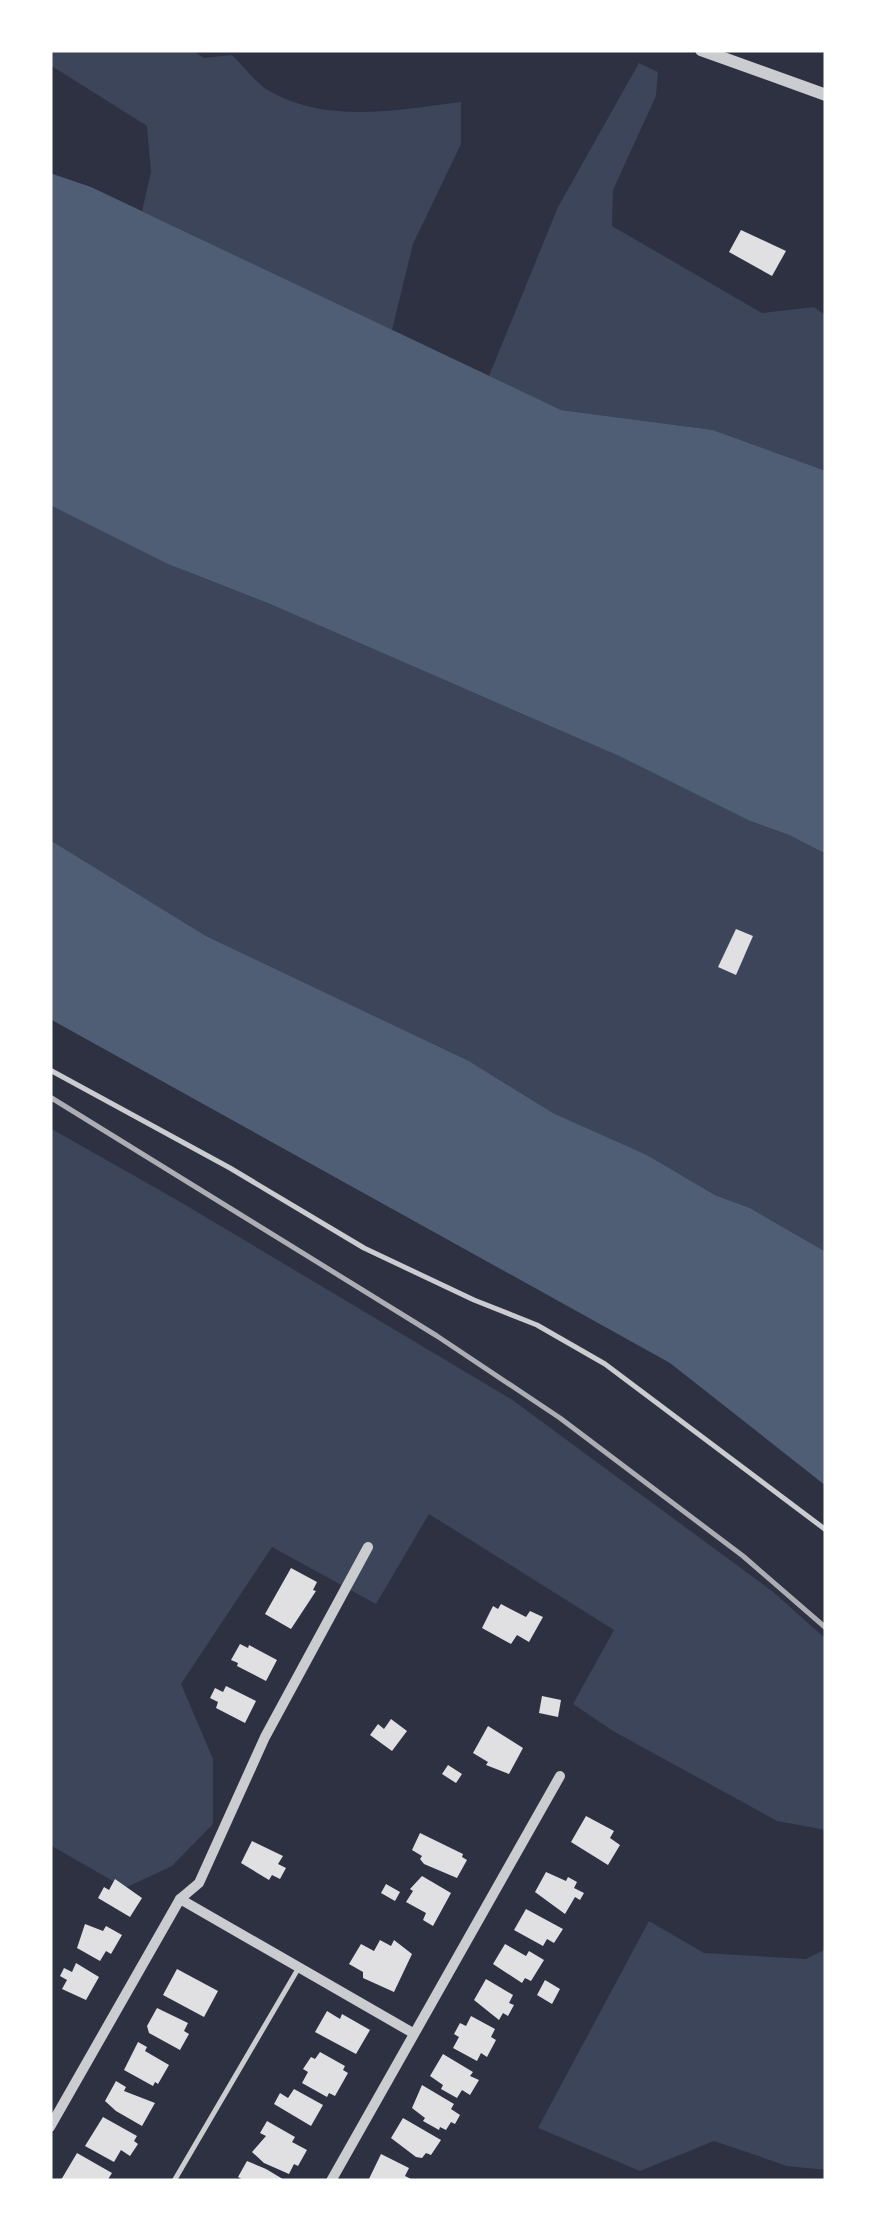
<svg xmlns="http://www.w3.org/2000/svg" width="876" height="2231" font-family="'Times New Roman',serif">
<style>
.green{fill:#3c4559}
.water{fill:#4f5d75}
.building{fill:#e0e0e3}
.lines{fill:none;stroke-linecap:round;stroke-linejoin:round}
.service{stroke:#caccd0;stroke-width:5}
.minor{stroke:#caccd0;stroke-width:10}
.tertiary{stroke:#caccd0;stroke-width:12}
.rail{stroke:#abadb3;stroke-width:5}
</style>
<rect width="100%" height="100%" fill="#2d3142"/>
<!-- green -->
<g class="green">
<path d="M50,50H192L204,58L232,55C244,66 257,85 271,92C329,124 398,110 461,102V144L413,244L392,330L142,211L151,172L147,126L50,65Z"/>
<polygon points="639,63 658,72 656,96 613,190 612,226 762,313 814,307 826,316 826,471 713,430 561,410 489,376 558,207"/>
<polygon points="50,505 188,572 270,604 619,756 750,821 789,835 826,854 826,1252 750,1208 715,1195 647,1155 553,1113 469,1061 206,936 50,840"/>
<polygon points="50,1128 177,1200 511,1399 772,1591 826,1639 826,1830 777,1821 613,1731 573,1704 614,1630 429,1514 376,1604 272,1547 181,1684 213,1759 213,1824 172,1866 125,1888 50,1845"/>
<polygon points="649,1921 704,1953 806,1959 826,1949 826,2170 787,2166 714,2141 640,2171 538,2128"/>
</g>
<!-- water -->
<g class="water">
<polygon points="50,173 91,187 561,410 713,430 826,471 826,854 789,835 750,821 619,756 270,604 168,564 50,505"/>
<polygon points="50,840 206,936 469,1061 553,1113 647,1155 715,1195 750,1208 826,1252 826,1486 670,1363 50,1019"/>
</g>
<!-- building -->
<g class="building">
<polygon points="741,230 786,251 772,276 729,252"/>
<polygon points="736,929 753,936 736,975 718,967"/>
<polygon points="291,1568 317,1582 313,1590 316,1591 291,1629 265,1614"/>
<polygon points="501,1604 526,1617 530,1611 543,1617 529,1642 517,1635 511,1644 482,1628 493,1606 498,1609"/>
<polygon points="240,1644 248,1648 249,1645 277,1660 266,1681 237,1666 238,1663 231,1660"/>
<polygon points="226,1686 256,1701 245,1723 216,1708 218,1702 210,1698 215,1688 223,1692"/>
<polygon points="542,1696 561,1700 558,1717 539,1713"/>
<polygon points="391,1719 407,1731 392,1751 370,1735 378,1724 384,1729"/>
<polygon points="488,1726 523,1748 509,1774 486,1765 488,1762 473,1753"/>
<polygon points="448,1765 462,1774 456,1783 442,1774"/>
<polygon points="586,1816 614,1831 610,1838 620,1845 608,1865 571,1842"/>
<polygon points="420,1833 463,1854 462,1857 467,1860 457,1878 424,1864 420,1859 422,1856 412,1850"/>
<polygon points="252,1841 283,1856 278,1864 286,1868 280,1879 272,1875 269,1880 241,1863"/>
<polygon points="546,1872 566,1881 568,1877 577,1882 574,1888 584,1893 580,1900 575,1897 565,1914 535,1892"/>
<polygon points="422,1876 451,1893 433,1926 423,1920 426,1913 406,1902 413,1891 410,1889"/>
<polygon points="115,1879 142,1898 130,1917 98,1898 104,1887 109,1890"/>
<polygon points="386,1884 400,1892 395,1901 381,1893"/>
<polygon points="526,1909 563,1929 554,1943 547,1939 543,1946 514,1930"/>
<polygon points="85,1924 103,1931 106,1926 122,1935 111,1954 106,1951 100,1961 77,1948"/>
<polygon points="380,1940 391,1946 394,1940 412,1954 394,1992 363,1978 363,1972 349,1964 361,1944 374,1951"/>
<polygon points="505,1944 526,1956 529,1951 544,1960 531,1981 525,1978 522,1983 493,1964"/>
<polygon points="76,1963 99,1977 86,2000 62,1989 67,1980 60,1976 64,1968 72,1972"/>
<polygon points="177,1969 218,1991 204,2017 163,1995"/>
<polygon points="486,1979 513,1995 509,2003 514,2005 508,2016 503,2013 499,2020 474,2000"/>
<polygon points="545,1980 560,1989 552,2004 537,1995"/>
<polygon points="157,2008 188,2023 184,2031 189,2034 180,2050 149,2033 147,2026"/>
<polygon points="327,2011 340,2019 342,2014 370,2030 356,2054 315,2032"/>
<polygon points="471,2016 495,2029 491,2037 496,2040 487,2057 481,2053 477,2061 453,2048 459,2037 454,2034 460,2023 466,2026"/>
<polygon points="138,2042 147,2047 145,2051 169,2065 158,2084 155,2082 153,2086 124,2070"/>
<polygon points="320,2052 345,2066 343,2070 348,2073 335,2096 329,2093 327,2097 302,2083 308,2072 303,2069 311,2057 315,2059"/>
<polygon points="443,2054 473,2072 470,2076 479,2080 470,2095 462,2090 457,2098 441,2089 443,2085 430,2076"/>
<polygon points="116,2081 126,2087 124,2091 155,2103 142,2126 116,2111 105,2101"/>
<polygon points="422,2085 454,2104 451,2109 460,2115 455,2124 451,2122 446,2130 440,2127 439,2130 423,2121 425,2118 412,2108"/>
<polygon points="294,2089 323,2105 311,2126 274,2104 280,2093 288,2098"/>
<polygon points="103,2117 137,2136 134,2141 138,2144 130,2156 121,2150 114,2162 85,2146"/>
<polygon points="403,2118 441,2140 431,2155 426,2153 422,2158 416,2157 391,2138"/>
<polygon points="267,2121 295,2137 292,2142 307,2150 298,2166 294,2164 289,2174 264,2163 252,2152 266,2136 260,2133"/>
<polygon points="77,2153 112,2173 107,2181 61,2180"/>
<polygon points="381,2154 409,2168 405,2176 415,2181 368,2181"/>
<polygon points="247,2161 266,2169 286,2181 245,2181 238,2177"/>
</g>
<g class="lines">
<!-- service -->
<g class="service">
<polyline points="50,1070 230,1168 364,1248 474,1300 537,1325 605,1364 826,1530"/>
<polyline points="174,2181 298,1969"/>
</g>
<!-- minor -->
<g class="minor">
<polyline points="180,1899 413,2033"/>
<polyline points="50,2127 180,1899 199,1883 265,1737 368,1547"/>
<polyline points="331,2181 560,1776"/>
</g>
<!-- tertiary -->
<polyline class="tertiary" points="701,50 826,95"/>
<!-- rail -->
<polyline class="rail" points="50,1097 437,1336 560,1418 743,1556 826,1628"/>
</g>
<!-- border -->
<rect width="876" height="2231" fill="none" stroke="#ffffff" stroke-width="105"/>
</svg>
